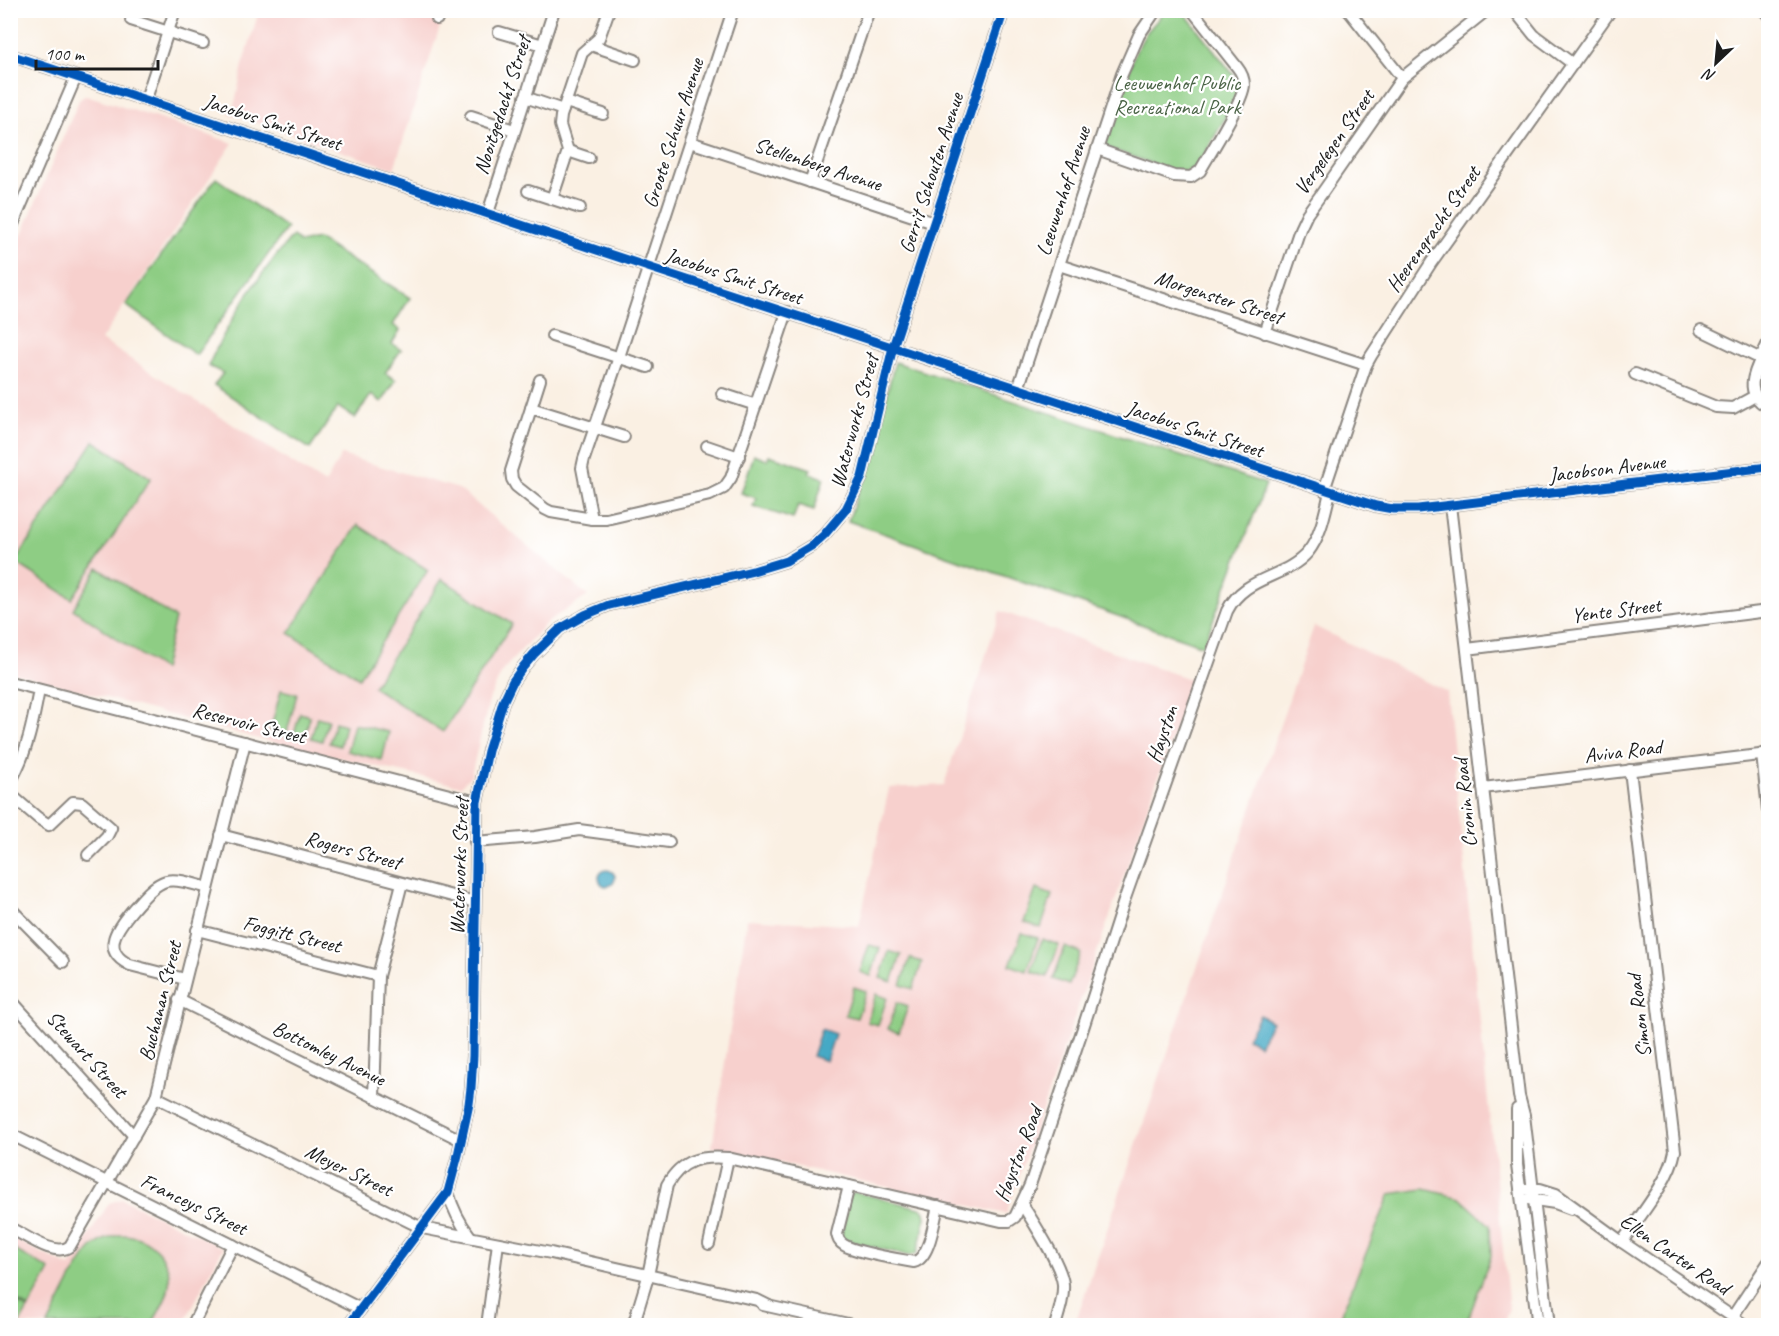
<svg xmlns="http://www.w3.org/2000/svg" width="1779" height="1336" font-family="Caveat,sans-serif">
<style>
.built{fill:#f7d0cd}
.green{fill:#8ecd84;stroke:#557450;stroke-width:1.5}
.water{fill:#45a9c5;stroke:#306270;stroke-width:1.5}
.lines{fill:none;stroke-linecap:round;stroke-linejoin:round}
.minor-casing{stroke:#8b8680;stroke-width:14}
.minor{stroke:#fff;stroke-width:10}
.cycleway-casing{stroke:#fff;stroke-width:13}
.cycleway{stroke:#0057b8;stroke-width:9}
.labels{text-anchor:middle;dominant-baseline:central;stroke-width:4.5;stroke-linejoin:round;paint-order:stroke}
.park-label{font-size:21px;fill:#4a6346;stroke:#fff}
.street-label{font-size:21px;fill:#1c1c1c;stroke:#fff}
</style>
<rect width="100%" height="100%" fill="#fff"/>
<filter id="ink" filterUnits="userSpaceOnUse"><feTurbulence type="fractalNoise" baseFrequency=".0167" numOctaves="2"/><feDisplacementMap in="SourceGraphic" scale="12" xChannelSelector="R" yChannelSelector="G"/><feConvolveMatrix kernelMatrix="1 2 1 2 8 2 1 2 1" color-interpolation-filters="sRGB"/></filter>
<filter id="wash" filterUnits="userSpaceOnUse"><feTurbulence type="fractalNoise" baseFrequency=".008" numOctaves="4" result="noise"/><feDisplacementMap in="SourceGraphic" scale="24" xChannelSelector="R" yChannelSelector="G"/><feGaussianBlur stdDeviation="1.35" result="paint"/><feColorMatrix in="noise" values="0 0 0 0 0 0 0 0 0 0 0 0 0 0 0 0 0 1.4 0 .05"/><feComposite in="paint" operator="in"/></filter>
<g filter="url(#wash)">
<rect width="100%" height="100%" fill="#faf0e3"/>
<!-- built -->
<g class="built">
<polygon points="259,11 445,11 394,169 228,113 232,110 235,103 243,65"/>
<polygon points="86,95 233,143 101,340 325,484 341,455 459,489 588,596 548,621 503,670 490,697 471,775 461,786 263,740 11,672 11,260 79,100"/>
<polygon points="1000,611 1192,680 1006,1214 712,1147 747,919 859,926 889,788 944,785"/>
<polygon points="1314,626 1447,692 1509,1310 1502,1326 1074,1326"/>
<polygon points="122,1199 223,1248 183,1325 11,1325 10,1237 70,1267 109,1203"/>
</g>
<!-- green -->
<g class="green">
<polygon points="1165,11 1183,11 1240,83 1233,104 1198,166 1184,173 1173,171 1105,147 1105,141 1135,53 1146,33"/>
<polygon points="216,178 287,228 196,355 126,305"/>
<path d="M293,236L300,243L318,239L410,298L393,325L400,330L392,344L401,350L385,373L396,380L382,402L371,395L355,418L338,407L310,449L214,385L223,373L208,366C230,319 258,275 293,236Z"/>
<polygon points="895,362 1266,484 1203,646 848,521 869,463"/>
<polygon points="94,441 151,478 72,599 15,562"/>
<polygon points="754,455 767,460 769,455 811,469 809,473 824,478 814,510 798,505 793,519 753,506 756,498 741,493"/>
<polygon points="358,525 428,570 359,678 289,633"/>
<polygon points="98,568 175,618 163,670 73,609"/>
<polygon points="442,579 512,624 443,732 373,687"/>
<polygon points="281,690 297,694 286,736 270,731"/>
<polygon points="300,713 310,716 305,737 294,734"/>
<polygon points="317,717 328,720 322,741 311,738"/>
<polygon points="335,722 345,725 340,746 329,743"/>
<polygon points="354,724 389,732 382,760 347,751"/>
<polygon points="1036,889 1052,895 1041,928 1024,922"/>
<polygon points="1022,933 1038,938 1027,971 1010,965"/>
<polygon points="1042,939 1059,945 1047,977 1031,971"/>
<polygon points="869,945 880,948 871,976 860,972"/>
<polygon points="1065,947 1081,953 1069,985 1053,979"/>
<polygon points="889,951 901,955 892,982 880,978"/>
<polygon points="910,958 922,962 913,989 901,985"/>
<polygon points="854,987 866,991 857,1018 845,1015"/>
<polygon points="876,994 887,998 878,1025 867,1022"/>
<polygon points="897,1002 908,1006 899,1033 888,1029"/>
<polygon points="1424,1189 1460,1198 1490,1225 1491,1256 1466,1325 1337,1325 1390,1194"/>
<polygon points="855,1192 920,1208 925,1211 926,1218 917,1253 910,1256 840,1239 850,1194"/>
<path d="M119,1235C150,1234 175,1260 168,1291C165,1303 157,1315 151,1325H48C59,1305 78,1261 93,1247C101,1240 110,1237 119,1235Z"/>
<polygon points="11,1248 50,1270 29,1308 11,1298"/>
<polygon points="11,1299 28,1309 19,1325 11,1325"/>
</g>
<!-- water -->
<g class="water">
<circle cx="607" cy="878" r="8"/>
<polygon points="1260,1015 1272,1022 1259,1045 1247,1038"/>
<polygon points="821,1029 835,1034 826,1061 812,1056"/>
</g>
</g>
<g filter="url(#ink)">
<g class="lines">
<!-- minor casing -->
<g class="minor-casing">
<g id="minor">
<polyline points="1348,10 1402,78"/>
<polyline points="1514,10 1534,35 1573,64"/>
<polyline points="1763,10 1768,14"/>
<polyline points="437,19 440,10"/>
<polyline points="131,20 203,43"/>
<polyline points="499,32 543,45"/>
<polyline points="591,45 635,60"/>
<polyline points="10,55 648,267 1376,506 1393,509 1418,509 1768,467"/>
<polyline points="525,97 563,110"/>
<polyline points="146,99 175,10"/>
<polyline points="566,102 603,114"/>
<polyline points="471,116 514,130"/>
<polyline points="690,142 934,223"/>
<path d="M1097,149L1174,176L1191,177L1200,171C1210,153 1243,102 1244,85C1244,78 1241,72 1237,67L1192,10"/>
<polyline points="568,151 589,158"/>
<polyline points="810,182 869,10"/>
<polyline points="528,191 580,208"/>
<polyline points="552,199 568,151 560,125 561,116 582,53 599,38 609,10"/>
<polyline points="488,213 554,10"/>
<polyline points="10,231 76,77"/>
<polyline points="1059,265 1366,365"/>
<polyline points="1701,330 1761,359"/>
<polyline points="1265,333 1300,229 1307,214 1322,193 1402,78 1487,10"/>
<polyline points="552,336 648,367"/>
<path d="M1768,343C1758,366 1739,391 1768,407"/>
<polyline points="1635,374 1716,407 1733,408 1755,396"/>
<polyline points="540,380 511,471 512,479 516,486 545,509 551,512 592,519 606,519 710,495 724,488 731,478 787,312"/>
<polyline points="1018,389 1122,74 1139,35 1156,10"/>
<polyline points="722,394 756,405"/>
<polyline points="531,408 624,437"/>
<polyline points="707,446 739,457"/>
<polyline points="1324,490 1366,365 1371,356 1431,263 1611,10"/>
<path d="M1450,505C1474,702 1495,899 1519,1096L1524,1115L1549,1326"/>
<polyline points="592,519 582,468 584,459 619,357 733,10"/>
<polyline points="1467,649 1768,611"/>
<polyline points="10,682 477,802"/>
<polyline points="1762,754 1768,810"/>
<path d="M10,782C27,754 33,722 39,690"/>
<polyline points="1483,788 1768,754"/>
<polyline points="10,794 38,818 49,825 73,802 82,803 111,828 107,836 88,855"/>
<polyline points="221,835 475,902"/>
<polyline points="475,842 535,837 579,830 669,842"/>
<polyline points="10,908 63,962"/>
<polyline points="197,930 378,976"/>
<path d="M185,979L130,965C99,950 118,927 134,908C142,899 153,885 166,881C179,878 196,885 208,888"/>
<polyline points="10,999 134,1136"/>
<polyline points="179,1000 461,1140"/>
<polyline points="156,1097 422,1228 551,1253 757,1300 769,1306"/>
<polyline points="374,1097 378,976 402,883"/>
<polyline points="1517,1109 1517,1165 1538,1326"/>
<polyline points="10,1134 361,1309"/>
<path d="M849,1186L837,1234C838,1239 839,1242 844,1245C857,1253 897,1259 914,1262C930,1258 934,1221 938,1206"/>
<polyline points="1520,1189 1540,1189 1556,1194 1622,1242 1746,1326"/>
<path d="M448,1192C453,1210 459,1222 470,1236"/>
<polyline points="1528,1199 1555,1203 1571,1209"/>
<path d="M1022,1204C1033,1222 1061,1264 1063,1284C1064,1298 1059,1312 1055,1326"/>
<path d="M10,1228C25,1235 56,1258 70,1246L156,1097L245,742"/>
<path d="M1622,1242C1639,1217 1670,1180 1675,1151L1630,770"/>
<polyline points="709,1244 728,1158"/>
<polyline points="763,1305 857,1326"/>
<polyline points="1733,1316 1768,1263"/>
<polyline points="192,1326 233,1245"/>
<polyline points="348,1326 448,1192 458,1155 469,1104 471,1088 473,1056 477,802 488,751 503,702 513,681 523,667 534,654 560,629 585,615 609,605 753,571 786,561 813,545 824,535 846,509 862,477 893,347 1004,10"/>
<polyline points="487,1326 498,1243"/>
<path d="M633,1326L647,1280L667,1185C682,1159 700,1156 728,1158L1001,1221H1009L1015,1217L1030,1185L1083,1028L1124,901L1227,611C1245,575 1285,579 1308,552C1321,536 1325,512 1330,492"/>
</g>
</g>
<!-- minor -->
<use href="#minor" class="minor"/>
<!-- cycleway casing -->
<g class="cycleway-casing">
<g id="cycleway">
<polyline points="10,55 648,267 1376,506 1393,509 1418,509 1768,467"/>
<polyline points="348,1326 448,1192 458,1155 469,1104 471,1088 473,1056 477,802 488,751 503,702 513,681 523,667 534,654 560,629 585,615 609,605 753,571 786,561 813,545 824,535 846,509 862,477 893,347 1004,10"/>
</g>
</g>
<!-- cycleway -->
<use href="#cycleway" class="cycleway"/>
</g>
</g>
<g class="labels">
<!-- park labels -->
<g class="park-label">
<text x="1177" y="83">Leeuwenhof Public<tspan x="1177" dy="24">Recreational Park</tspan></text>
</g>
<!-- street labels -->
<g class="street-label">
<text transform="translate(502 105) rotate(-72)">Nooitgedacht Street</text>
<text transform="translate(273 122) rotate(18)">Jacobus Smit Street</text>
<text transform="translate(673 133) rotate(-72)">Groote Schuur Avenue</text>
<text transform="translate(1334 142) rotate(-55)">Vergelegen Street</text>
<text transform="translate(818 164) rotate(18)">Stellenberg Avenue</text>
<text transform="translate(931 173) rotate(-72)">Gerrit Schouten Avenue</text>
<text transform="translate(1063 191) rotate(-72)">Leeuwenhof Avenue</text>
<text transform="translate(1433 229) rotate(-55)">Heerengracht Street</text>
<text transform="translate(734 276) rotate(18)">Jacobus Smit Street</text>
<text transform="translate(1219 297) rotate(18)">Morgenster Street</text>
<text transform="translate(854 421) rotate(-75)">Waterworks Street</text>
<text transform="translate(1195 429) rotate(18)">Jacobus Smit Street</text>
<text transform="translate(1607 468) rotate(-7)">Jacobson Avenue</text>
<text transform="translate(1616 610) rotate(-7)">Yente Street</text>
<text transform="translate(249 723) rotate(14)">Reservoir Street</text>
<text transform="translate(1162 734) rotate(-71)">Hayston</text>
<text transform="translate(1623 751) rotate(-7)">Aviva Road</text>
<text transform="translate(1465 803) rotate(-96)">Cronin Road</text>
<text transform="translate(353 850) rotate(15)">Rogers Street</text>
<text transform="translate(459 866) rotate(-88)">Waterworks Street</text>
<text transform="translate(292 934) rotate(14)">Foggitt Street</text>
<text transform="translate(160 1001) rotate(-76)">Buchanan Street</text>
<text transform="translate(1639 1016) rotate(-97)">Simon Road</text>
<text transform="translate(329 1053) rotate(26)">Bottomley Avenue</text>
<text transform="translate(87 1054) rotate(48)">Stewart Street</text>
<text transform="translate(1018 1154) rotate(-69)">Hayston Road</text>
<text transform="translate(349 1170) rotate(26)">Meyer Street</text>
<text transform="translate(194 1204) rotate(26)">Franceys Street</text>
<text transform="translate(1675 1254) rotate(34)">Ellen Carter Road</text>
</g>
</g>
<!-- margin -->
<rect width="1779" height="1336" fill="none" stroke="#fff" stroke-width="36"/>
<!-- north arrow -->
<g transform="translate(1716 63) rotate(206)" stroke="#ffffff" stroke-width="4.5" paint-order="stroke">
<path d="M0-4.5L10 22L0 15L-10 22Z" fill="#1c1c1c"/>
<text y="-9" font-size="16" font-weight="bold" text-anchor="middle" fill="#1c1c1c">N</text>
</g>
<!-- scale -->
<path d="M36 60v9h122v-9" fill="none" stroke="#1c1c1c" stroke-width="3"/>
<text x="45" y="60" font-size="18" fill="#1c1c1c" stroke="#ffffff" stroke-width="4.5" paint-order="stroke">100 m</text>
</svg>
